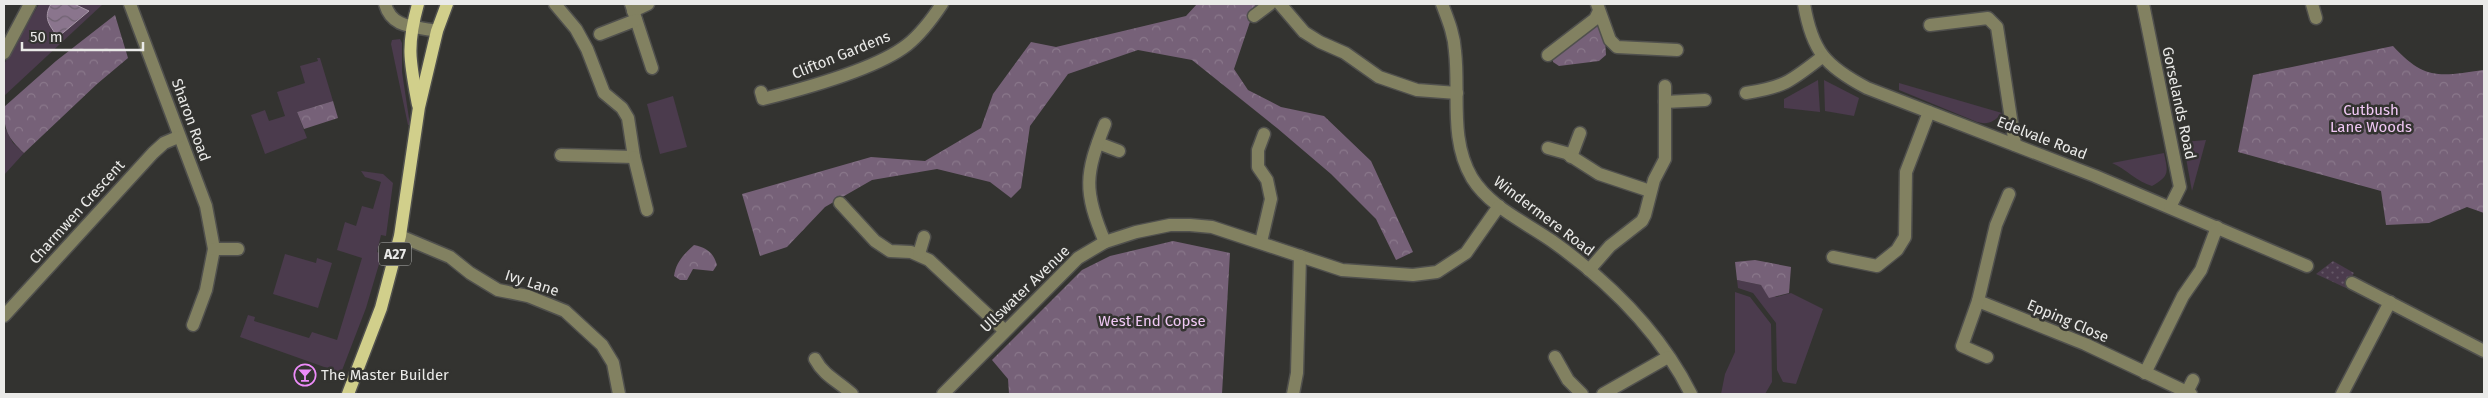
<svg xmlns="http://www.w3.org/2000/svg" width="2488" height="398" font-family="'Fira Sans',sans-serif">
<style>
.grass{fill:#4b3b4d}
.forest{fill:url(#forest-crowns)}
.park{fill:url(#park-dots)}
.water{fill:url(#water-waves);stroke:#a798a8}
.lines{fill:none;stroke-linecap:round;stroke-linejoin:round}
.minor-casing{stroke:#50504d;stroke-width:15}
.major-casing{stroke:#50504d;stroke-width:15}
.minor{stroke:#828161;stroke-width:12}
.major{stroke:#d1cf8b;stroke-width:12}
.labels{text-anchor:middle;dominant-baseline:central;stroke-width:5;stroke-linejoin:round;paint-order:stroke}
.shield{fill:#333330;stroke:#b3b3b1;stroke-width:1}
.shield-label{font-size:14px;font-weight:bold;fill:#eaeae8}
.street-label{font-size:15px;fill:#eaeae8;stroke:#333330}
.park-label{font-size:15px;fill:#f0c8f4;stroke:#333330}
.poi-label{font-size:15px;fill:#eaeae8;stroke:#333330;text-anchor:start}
</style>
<defs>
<pattern id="forest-crowns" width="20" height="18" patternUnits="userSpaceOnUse" patternTransform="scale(1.25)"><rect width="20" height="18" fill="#766178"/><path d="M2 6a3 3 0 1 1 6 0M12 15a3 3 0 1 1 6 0" fill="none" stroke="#8a788b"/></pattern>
<pattern id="park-dots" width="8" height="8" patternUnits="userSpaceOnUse" patternTransform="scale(1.25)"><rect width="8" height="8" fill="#4b3b4d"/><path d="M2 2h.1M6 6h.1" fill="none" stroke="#655867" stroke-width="1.8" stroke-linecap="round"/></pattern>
<pattern id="water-waves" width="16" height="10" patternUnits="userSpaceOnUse" patternTransform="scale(1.25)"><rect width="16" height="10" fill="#8a758d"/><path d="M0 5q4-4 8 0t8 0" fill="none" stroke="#6f6271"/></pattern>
</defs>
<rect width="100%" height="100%" fill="#333330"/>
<!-- grass -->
<g class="grass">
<polygon points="39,4 103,4 4,96 4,64"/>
<polygon points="400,39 402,43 402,72 410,125 408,125 391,44 392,40"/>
<polygon points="317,58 320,58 333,101 297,112 307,138 265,154 251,115 265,110 269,121 285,116 277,92 305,83 300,66 318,61"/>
<polygon points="1818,80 1820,112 1784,108 1784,99"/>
<polygon points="1824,80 1859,98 1854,116 1825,111"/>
<path d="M1899,83L2002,113C1994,122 1988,125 1977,122L1899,90Z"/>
<polygon points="673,96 687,147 660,154 647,104"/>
<polygon points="4,126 13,143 24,153 4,175"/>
<polygon points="2206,140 2192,191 2183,142"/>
<path d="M2164,153C2168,172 2170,176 2152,186C2137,182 2126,169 2112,163Z"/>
<polygon points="361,171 383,174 393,183 386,236 381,235 377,252 382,254 366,308 341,373 240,337 248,315 255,317 254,321 309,338 312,332 337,340 362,258 337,250 345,222 356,226 362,206 373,209 381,182 365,177"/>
<polygon points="285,254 316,263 317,258 332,263 318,308 273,294"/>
<polygon points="1737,280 1761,285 1776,297 1791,293 1823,309 1796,384 1783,382 1777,370 1776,323 1753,293 1738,288"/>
<polygon points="1735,292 1750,297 1771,324 1772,382 1765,394 1721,394 1725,374 1735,352"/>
</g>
<!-- forest -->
<g class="forest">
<polygon points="1197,4 1256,4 1234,69 1248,90 1281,107 1324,116 1371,161 1413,252 1396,260 1376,219 1331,174 1277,128 1192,60 1138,50 1068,74 1030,126 1021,188 1011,198 990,182 937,169 872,180 825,207 787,247 760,256 742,194 871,157 925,161 981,128 993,94 1031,42 1056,47 1186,16"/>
<path d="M115,15L128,58L97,84L24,153C7,137 4,130 4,107L56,61Z"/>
<polygon points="1597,22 1605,38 1606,55 1599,61 1559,66 1553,62 1553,55"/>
<path d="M2393,46C2425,81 2440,76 2484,70V213L2467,207L2429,223L2386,225L2381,191L2238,152L2253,75Z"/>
<polygon points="333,101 338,118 304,129 297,112"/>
<polygon points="1173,241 1230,253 1222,394 1009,394 1008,379 992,360 1082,270 1110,256"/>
<path d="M694,245C707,248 713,252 717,265L713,271L693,269L687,280H680L674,276C676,262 684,254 694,245Z"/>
<polygon points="1755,260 1791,267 1789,293 1769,298 1761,285 1737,280 1735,262"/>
</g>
<!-- park -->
<polygon class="park" points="2333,261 2354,273 2346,288 2316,274"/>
<!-- water -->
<path class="water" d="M51,4H74L89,11L58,37C49,25 43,18 51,4Z"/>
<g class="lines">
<!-- minor casing -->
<g class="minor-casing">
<g id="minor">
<polyline points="130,4 206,206 214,249 206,290 193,325"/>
<path d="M385,4C392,29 415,26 437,31"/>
<polyline points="555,4 576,29 587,49 604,93 622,108 628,118 634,157 561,155"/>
<polyline points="631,4 652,68"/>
<polyline points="1280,4 1304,32 1320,42 1345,53 1379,77 1417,90 1457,93"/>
<path d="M1442,4C1448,20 1454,34 1455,51C1460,93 1449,139 1472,178C1490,207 1525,222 1552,241C1608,281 1660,332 1691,394"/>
<polyline points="1597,4 1610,40 1617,47 1677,50"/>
<path d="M1804,4C1812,51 1825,66 1867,88L2095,176L2307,266"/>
<polyline points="2143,4 2180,187 2170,207"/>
<polyline points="2312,4 2316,18"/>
<polyline points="633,11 648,4"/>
<polyline points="1254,16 1270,4"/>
<polyline points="1930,25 1988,18 1997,27 2015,145"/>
<polyline points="600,34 636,20"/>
<polyline points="4,53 30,4"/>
<polyline points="1548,55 1595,19 1599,11"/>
<path d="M761,92L763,99C803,89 875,70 907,45C921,34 932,19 942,4"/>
<path d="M1746,93C1785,87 1791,81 1822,57"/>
<polyline points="1665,102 1705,100"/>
<polyline points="1098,143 1119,151"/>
<polyline points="1548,148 1566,153 1599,174 1650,191"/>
<polyline points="634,157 647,210"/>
<polyline points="1571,157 1580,133"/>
<polyline points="840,203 875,241 890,251 911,252 929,260 1004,330"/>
<polyline points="400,236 450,257 470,273 498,290 528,296 565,311 602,345 613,363 619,394"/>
<path d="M1105,242C1083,191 1085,174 1105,124"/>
<polyline points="1261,242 1271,199 1267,180 1258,167 1258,150 1264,134"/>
<polyline points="214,249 238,249"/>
<polyline points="919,254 924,237"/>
<polyline points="1833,257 1877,266 1897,250 1905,237 1906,172 1929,112"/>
<polyline points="1589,270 1610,246 1642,221 1645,215 1654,180 1665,159 1665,86"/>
<polyline points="2352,283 2484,351"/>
<polyline points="1978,301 2085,344 2191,394"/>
<polyline points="4,316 153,153 164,143 178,137"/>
<polyline points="1555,357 1568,380 1582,394"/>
<polyline points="1987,357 1962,346 1978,301 1996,225 2009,194"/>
<path d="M815,359C824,376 838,381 852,394"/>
<polyline points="2145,373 2183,296 2201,270 2217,227"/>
<polyline points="2187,392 2193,380"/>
<polyline points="943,394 1078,258 1105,242 1136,232 1170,225 1190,225 1212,227 1342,270 1413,275 1437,272 1466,253 1499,206"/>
<polyline points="1293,394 1297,373 1300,256"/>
<polyline points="1603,394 1668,357"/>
<polyline points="2342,394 2390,302"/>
</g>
</g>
<!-- major casing -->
<g class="major-casing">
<g id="major">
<path d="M418,4C406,47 410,62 418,105"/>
<polyline points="348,394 381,308 400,236 419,107 437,31 447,4"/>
</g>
</g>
<!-- minor -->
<use href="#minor" class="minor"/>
<!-- major -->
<use href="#major" class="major"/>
</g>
<!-- icons -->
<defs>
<g id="bar-ring" transform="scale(1.125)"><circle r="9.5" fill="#333330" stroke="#ed8cf9" stroke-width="1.5"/><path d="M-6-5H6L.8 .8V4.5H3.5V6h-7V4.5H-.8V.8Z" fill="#ed8cf9"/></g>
</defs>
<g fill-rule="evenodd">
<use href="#bar-ring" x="305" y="375"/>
</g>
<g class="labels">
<!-- shield labels -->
<rect class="shield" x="379" y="242.5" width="32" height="23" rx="4"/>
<g class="shield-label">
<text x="395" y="254">A27</text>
</g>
<!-- street labels -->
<g class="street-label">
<text transform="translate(841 55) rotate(-22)">Clifton Gardens</text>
<text transform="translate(2179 103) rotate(78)">Gorselands Road</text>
<text transform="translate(191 120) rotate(70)">Sharon Road</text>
<text transform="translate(2042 138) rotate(21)">Edelvale Road</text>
<text transform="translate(77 212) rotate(-48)">Charmwen Crescent</text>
<text transform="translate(1544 216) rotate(37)">Windermere Road</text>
<text transform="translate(532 283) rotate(18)">Ivy Lane</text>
<text transform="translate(1025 289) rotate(-44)">Ullswater Avenue</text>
<text transform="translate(2068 321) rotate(23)">Epping Close</text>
</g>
<!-- park labels -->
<g class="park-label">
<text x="2371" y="110">Cutbush<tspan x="2371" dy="17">Lane Woods</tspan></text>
<text x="1152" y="321">West End Copse</text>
</g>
<!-- poi labels -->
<g class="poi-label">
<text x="321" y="375">The Master Builder</text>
</g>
</g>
<!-- border -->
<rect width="2488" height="398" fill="none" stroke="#eaeae8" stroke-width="10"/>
<!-- scale -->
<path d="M22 42v8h121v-8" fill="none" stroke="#eaeae8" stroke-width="2.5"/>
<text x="30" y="42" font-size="15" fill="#eaeae8" stroke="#333330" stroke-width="4" paint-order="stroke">50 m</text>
</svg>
